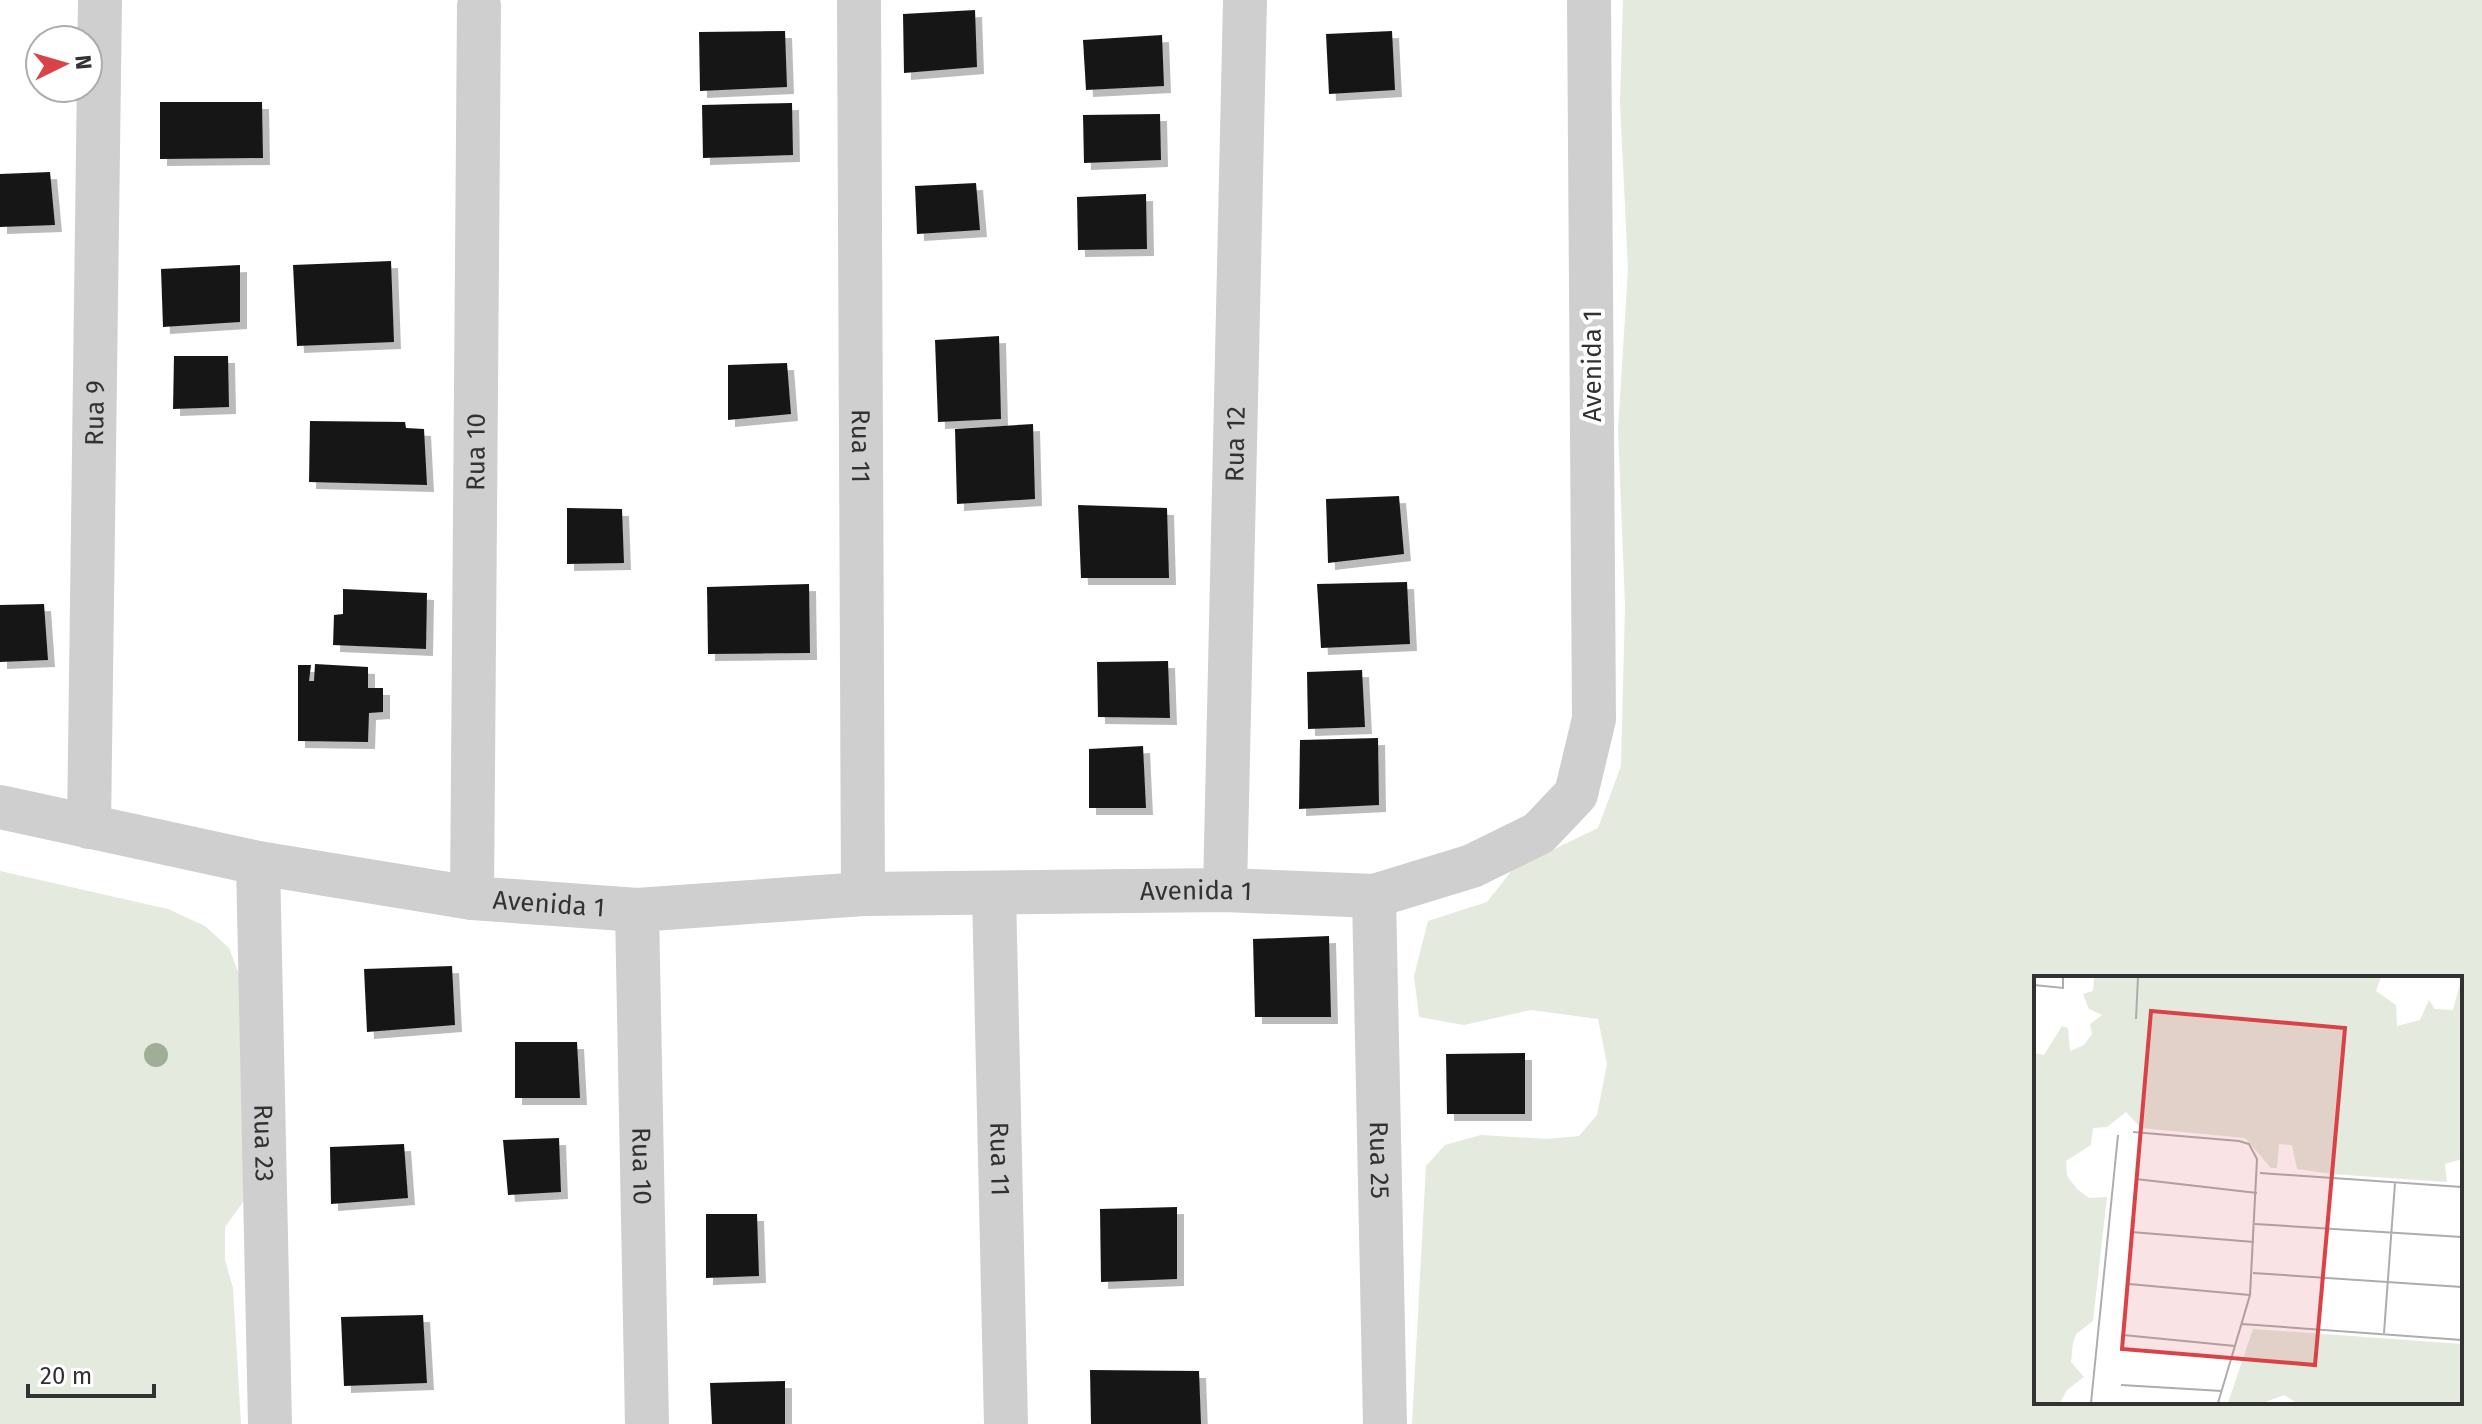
<svg xmlns="http://www.w3.org/2000/svg" width="2482" height="1424" font-family="'Fira Sans',sans-serif">
<style>
.green{fill:#e4eade;fill-rule:evenodd}
.building{fill:#191919;filter:url(#shadow)}
.lines{fill:none;stroke-linecap:round;stroke-linejoin:round}
.minor{stroke:#cfcfcf;stroke-width:44}
.tree{fill:#a0ae97}
.labels{text-anchor:middle;dominant-baseline:central;stroke-width:8;stroke-linejoin:round;paint-order:stroke}
.street-label{font-size:26px;fill:#323232;stroke:#fff}
.inset-road{fill:none;stroke:#adadad;stroke-width:2}
.view{fill:#d94348;fill-opacity:0.15;stroke:#d94348;stroke-width:4}
.inset-edge{fill:none;stroke:#323232;stroke-width:4}
</style>
<defs>
<filter id="shadow"><feDropShadow dx="7" dy="7" stdDeviation="0" flood-color="#0004"/></filter>
</defs>
<rect width="100%" height="100%" fill="#fff"/>
<!-- green -->
<g class="green">
<path d="M1623,0H2482V1424H1412L1426,1166L1445,1145L1481,1135L1547,1139L1579,1136L1597,1115L1607,1064L1598,1019L1531,1010L1464,1025L1419,1017L1414,976L1428,921L1487,902L1513,869L1598,828L1621,766L1625,605L1618,430L1628,269L1620,103ZM2036,978H2460V1402H2036Z"/>
<polygon points="0,871 168,909 205,926 229,948 243,985 243,1202 225,1227 225,1260 233,1288 241,1424 0,1424"/>
</g>
<!-- building -->
<g class="building">
<polygon points="975,10 977,67 904,73 903,14"/>
<polygon points="785,31 787,87 700,91 699,32"/>
<polygon points="1392,31 1395,90 1329,94 1326,34"/>
<polygon points="1162,35 1164,86 1086,90 1083,40"/>
<polygon points="160,102 262,102 263,158 160,159"/>
<polygon points="792,103 793,155 703,158 702,105"/>
<polygon points="1160,114 1161,160 1084,163 1083,115"/>
<polygon points="50,172 55,225 0,227 0,174"/>
<polygon points="976,183 980,230 917,234 915,186"/>
<polygon points="1146,194 1147,249 1078,250 1077,197"/>
<polygon points="391,261 394,342 297,346 293,265"/>
<polygon points="240,265 240,322 163,327 161,269"/>
<polygon points="999,336 1001,419 938,422 935,340"/>
<polygon points="174,356 228,356 229,407 173,409"/>
<polygon points="787,363 791,414 728,420 728,365"/>
<polygon points="310,421 405,422 406,428 424,429 427,485 309,482"/>
<polygon points="1033,424 1035,499 957,504 955,429"/>
<polygon points="1399,496 1404,554 1328,563 1326,499"/>
<polygon points="1078,505 1167,508 1169,578 1081,578"/>
<polygon points="567,508 622,509 624,563 567,564"/>
<polygon points="1407,582 1410,644 1321,648 1317,584"/>
<polygon points="809,584 810,653 708,654 707,587"/>
<polygon points="343,589 427,593 426,649 333,645 334,615 343,614"/>
<polygon points="44,604 48,660 0,662 0,605"/>
<polygon points="1168,661 1170,718 1098,717 1097,662"/>
<polygon points="315,664 368,667 368,688 383,688 383,712 369,713 368,742 298,741 298,665 311,665 309,681 314,681"/>
<polygon points="1362,670 1365,727 1308,729 1307,672"/>
<polygon points="1378,738 1379,805 1299,809 1300,740"/>
<polygon points="1143,746 1146,808 1089,808 1089,749"/>
<polygon points="1329,936 1331,1017 1255,1017 1253,939"/>
<polygon points="452,966 455,1025 367,1032 364,969"/>
<polygon points="515,1042 577,1042 580,1098 515,1098"/>
<polygon points="1525,1053 1525,1114 1447,1114 1446,1054"/>
<polygon points="559,1138 561,1192 508,1195 503,1140"/>
<polygon points="404,1144 408,1198 331,1204 330,1147"/>
<polygon points="1177,1207 1177,1279 1101,1282 1100,1209"/>
<polygon points="706,1214 757,1214 759,1276 706,1278"/>
<polygon points="423,1315 427,1383 344,1386 341,1317"/>
<polygon points="1090,1370 1199,1371 1201,1424 1091,1424"/>
<polygon points="785,1381 785,1424 712,1424 710,1383"/>
</g>
<g class="lines">
<!-- minor -->
<g class="minor">
<path id="s1" d="M859,0L863,894"/>
<path id="s2" d="M0,807L258,863L472,898L637,910L863,894L1225,890L1374,896L1472,866L1539,833L1576,794L1594,719L1589,0"/>
<path id="s3" d="M89,827L100,0"/>
<path id="s4" d="M258,863L270,1424"/>
<path id="s5" d="M1225,890L1245,0"/>
<path id="s6" d="M994,893L1006,1424"/>
<path id="s7" d="M1374,896L1385,1424"/>
<path id="s8" d="M472,898L479,6"/>
<path id="s9" d="M637,910L647,1424"/>
</g>
</g>
<!-- trees -->
<circle class="tree" cx="156" cy="1055" r="12"/>
<g class="labels">
<!-- street labels -->
<g class="street-label">
<text transform="translate(1592 366) rotate(-90)">Avenida 1</text>
<text stroke="none"><textPath href="#s3" startOffset="414">Rua 9</textPath></text>
<text stroke="none"><textPath href="#s5" startOffset="446">Rua 12</textPath></text>
<text stroke="none"><textPath href="#s1" startOffset="446">Rua 11</textPath></text>
<text stroke="none"><textPath href="#s8" startOffset="446">Rua 10</textPath></text>
<text stroke="none"><textPath href="#s2" startOffset="1206">Avenida 1</textPath></text>
<text stroke="none"><textPath href="#s2" startOffset="558">Avenida 1</textPath></text>
<text stroke="none"><textPath href="#s4" startOffset="280">Rua 23</textPath></text>
<text stroke="none"><textPath href="#s6" startOffset="266">Rua 11</textPath></text>
<text stroke="none"><textPath href="#s7" startOffset="264">Rua 25</textPath></text>
<text stroke="none"><textPath href="#s9" startOffset="256">Rua 10</textPath></text>
</g>
</g>
<!-- overview -->
<g transform="translate(2034 976)">
<rect width="428" height="428" fill="#fff"/>
<path d="M60,1H347L342,15L362,29L363,50L386,44L395,24L401,33L419,34L428,1V183L411,188L413,206L298,198L263,193L258,169L245,168L243,192H237L211,162L107,152L92,136L73,151L59,152L57,169L32,185L33,200L43,213L55,222L73,221L59,345L42,358L39,367L37,386L50,401L33,414L26,427H0V77L10,79L28,50L34,52L36,75L50,69L58,58L56,48L68,39L55,33L49,18L59,15ZM219,353L428,368V427H263L250,419L229,427H194Z" fill="#e4eade"/>
<path class="inset-road" d="M0,9L29,12V1M102,43L104,1M99,156L205,165L215,168L223,183L216,319L184,427M226,197L428,211M102,203L223,217M221,248L428,261M97,256L220,266M219,297L428,311M95,308L216,319M208,348L428,364M350,357L361,207M89,359L201,370M87,409L188,415M57,427L84,159"/>
<path class="view" d="M117,35L311,52L281,389L88,373Z"/>
<rect width="428" height="428" class="inset-edge"/>
</g>
<!-- north arrow -->
<g transform="translate(64 64) rotate(85)"><circle r="38" fill="#ffffff" stroke="#adadad" stroke-width="2"/>
<path d="M0-6L14 30L0 20L-14 30Z" fill="#d94348"/>
<text y="-12" font-size="22" font-weight="bold" text-anchor="middle" fill="#323232">N</text>
</g>
<!-- scale -->
<path d="M28 1384v12h126v-12" fill="none" stroke="#323232" stroke-width="4"/>
<text x="40" y="1384" font-size="24" fill="#323232" stroke="#ffffff" stroke-width="6" paint-order="stroke">20 m</text>
</svg>
